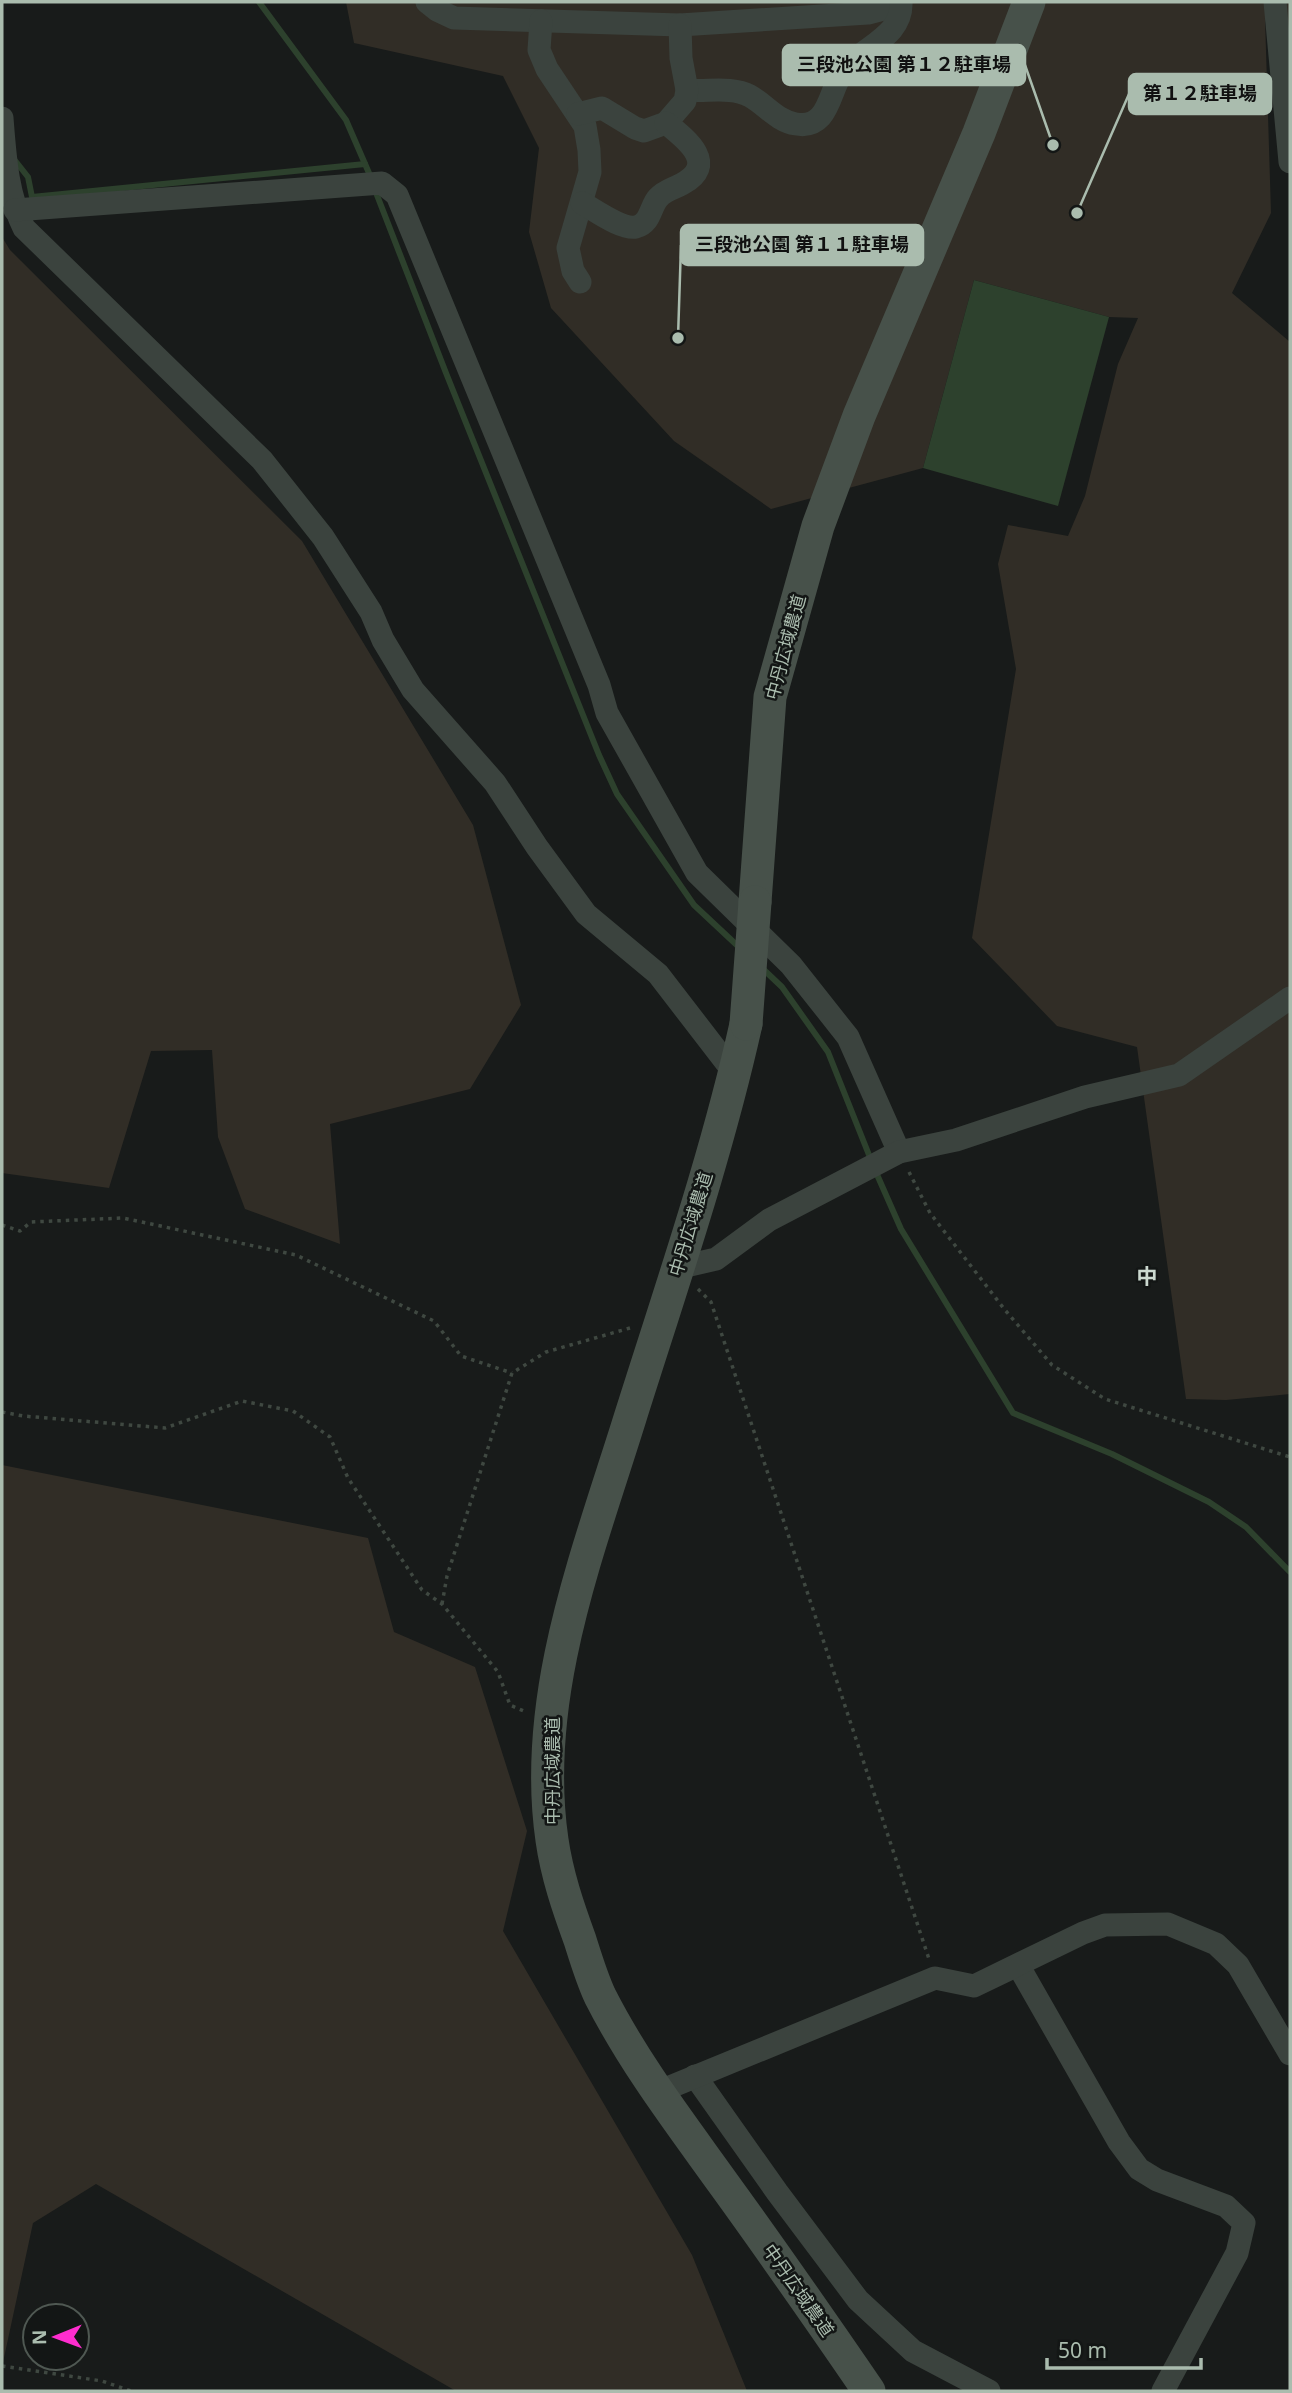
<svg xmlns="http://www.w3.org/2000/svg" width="1292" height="2393" font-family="'Noto Sans','Noto Sans JP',sans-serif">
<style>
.green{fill:#312d26}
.water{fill:#2d412d}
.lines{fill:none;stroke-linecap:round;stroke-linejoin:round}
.stream{stroke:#2d412d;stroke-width:6}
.path{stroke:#3f4841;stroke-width:3.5;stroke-dasharray:3.5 5;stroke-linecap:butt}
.street{stroke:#3b433e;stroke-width:23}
.secondary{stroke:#47514a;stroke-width:33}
.secondary-bridge{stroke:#47514a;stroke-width:33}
.labels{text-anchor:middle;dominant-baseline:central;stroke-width:5;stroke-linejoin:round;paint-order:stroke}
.street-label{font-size:18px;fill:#aabcae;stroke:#131615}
.quarter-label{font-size:21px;font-weight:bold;fill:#cbd8cf;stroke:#131615}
.leader{fill:none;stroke:#aabcae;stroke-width:2.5}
.callout-dot{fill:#aabcae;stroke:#131615;stroke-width:2.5}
.callout{fill:#aabcae;stroke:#aabcae;stroke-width:2.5}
.callout-label{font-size:19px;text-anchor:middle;font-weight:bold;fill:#111}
</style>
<rect width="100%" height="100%" fill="#181b1a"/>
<!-- green -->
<g class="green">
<polygon points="346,2 1290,2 1290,143 1265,18 1271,213 1232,293 1290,342 1290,1394 1226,1400 1186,1399 1137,1047 1057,1026 972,938 1016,669 998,564 1008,525 1068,536 1085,496 1118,364 1138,318 1109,317 974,280 923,468 771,509 674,441 551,308 529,232 539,148 503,76 354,43"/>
<polygon points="2,237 10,250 302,541 473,825 521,1005 470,1089 330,1124 340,1244 245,1209 218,1137 212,1050 151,1051 109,1188 2,1173"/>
<polygon points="2,1465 368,1538 394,1632 475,1667 527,1831 503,1931 692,2255 747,2391 456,2391 96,2184 33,2223 2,2367"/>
</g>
<!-- water -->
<polygon class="water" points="974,280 1109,317 1058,506 923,468"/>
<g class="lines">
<!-- stream -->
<g class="stream">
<polyline points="259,2 346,120 372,180"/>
<polyline points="13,158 28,177 32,197 365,164"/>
<polyline points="375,190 446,373 599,755 617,794 694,905 741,949"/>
<polyline points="762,968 782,987 828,1052 871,1160"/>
<polyline points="875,1170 901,1229 1013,1413 1112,1454 1209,1502 1246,1527 1290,1572"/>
</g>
<!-- path -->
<g class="path">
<polyline points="909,1172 930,1213 1005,1310 1052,1365 1105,1399 1290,1457"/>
<polyline points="2,1225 20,1231 31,1222 123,1218 296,1255 434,1321 461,1356 512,1373"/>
<polyline points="698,1289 711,1302 929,1959"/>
<polyline points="2,1412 23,1416 165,1428 242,1401 293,1411 330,1437 348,1478 422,1590 442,1604 498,1672 510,1705 526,1712"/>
<polyline points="442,1604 447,1576 512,1373 546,1352 630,1328"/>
<polyline points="2,2366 102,2381 131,2391"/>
</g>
<!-- street -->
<g class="street">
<polyline points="427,2 437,10 454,18 680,25 868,13 891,7 896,2"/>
<polyline points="1275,2 1290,162"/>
<polyline points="541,21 539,50 547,69 585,126 589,150 590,172 568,248 573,271 580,282"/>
<path d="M687,90C708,92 731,86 750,96C766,105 777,121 796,124C829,130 829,91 842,73C860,47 903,38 901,2"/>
<polyline points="578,114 602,108 635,128 644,131 666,123 685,101 687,90 681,58 680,25"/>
<path d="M2,118C5,156 7,194 24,228L262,460L323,537L371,612L383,640L413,690L495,783L537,847L586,914L658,974L735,1074"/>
<path d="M582,203C595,210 622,230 636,227C651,223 650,207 658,198C665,190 673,189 682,184C719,164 686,139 666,123"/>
<polyline points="15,210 382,183 397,195 599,685 607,713 697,873 791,965 848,1037 899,1152"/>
<polyline points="677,1268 716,1259 769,1220 899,1152 956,1140 1085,1097 1179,1075 1290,998"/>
<polyline points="1018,1965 1119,2142 1139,2169 1157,2180 1226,2206 1244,2223 1237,2253 1163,2391"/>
<polyline points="695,2076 777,2192 858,2300 913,2351 989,2391"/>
<polyline points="658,2092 935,1978 974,1986 1083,1933 1105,1925 1168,1924 1216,1944 1238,1965 1290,2054"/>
</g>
<!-- secondary -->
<g class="secondary">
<polyline points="755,902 770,697 818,526 859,416 979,133 1029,2"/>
<path d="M746,1024C716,1158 671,1288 630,1418C588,1553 531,1696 552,1840C557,1875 568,1907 580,1940C586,1959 592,1979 600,1996C634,2063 680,2123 723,2183C773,2252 821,2321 869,2391"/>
</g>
<!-- secondary-bridge -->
<polyline class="secondary-bridge" points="746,1024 755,902"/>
</g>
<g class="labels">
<!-- street labels -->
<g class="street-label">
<text transform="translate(785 647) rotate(-75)">中丹広域農道</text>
<text transform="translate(690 1224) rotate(-73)">中丹広域農道</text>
<text transform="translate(552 1771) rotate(-90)">中丹広域農道</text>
<text transform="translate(799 2290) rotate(55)">中丹広域農道</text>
</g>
<!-- quarter labels -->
<g class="quarter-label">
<text x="1147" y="1276">中</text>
</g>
</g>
<!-- callouts -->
<path class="leader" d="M1053 145L1025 65M1077 213L1129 94M678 338L681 245"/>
<g class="callout-dot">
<circle cx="1053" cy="145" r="7"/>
<circle cx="1077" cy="213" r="7"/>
<circle cx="678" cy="338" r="7"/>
</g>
<g class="callout">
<rect x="783" y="45" width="242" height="40" rx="7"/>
<rect x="1129" y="74" width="142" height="40" rx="7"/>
<rect x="681" y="225" width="242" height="40" rx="7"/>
</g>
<g class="callout-label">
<text x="904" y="71">三段池公園 第１２駐車場</text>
<text x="1200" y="100">第１２駐車場</text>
<text x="802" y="251">三段池公園 第１１駐車場</text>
</g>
<!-- border -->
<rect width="1292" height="2393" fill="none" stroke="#aabcae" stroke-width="7"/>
<!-- north arrow -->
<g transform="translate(56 2337) rotate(269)"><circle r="33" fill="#131615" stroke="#4f5852" stroke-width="2"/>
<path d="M0-5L12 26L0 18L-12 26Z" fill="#ff2dcf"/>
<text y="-10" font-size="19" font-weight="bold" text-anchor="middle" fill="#aabcae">N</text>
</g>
<!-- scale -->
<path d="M1047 2358v10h154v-10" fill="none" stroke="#aabcae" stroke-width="3.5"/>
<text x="1058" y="2358" font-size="21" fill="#aabcae" stroke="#131615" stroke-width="5" paint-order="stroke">50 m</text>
</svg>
